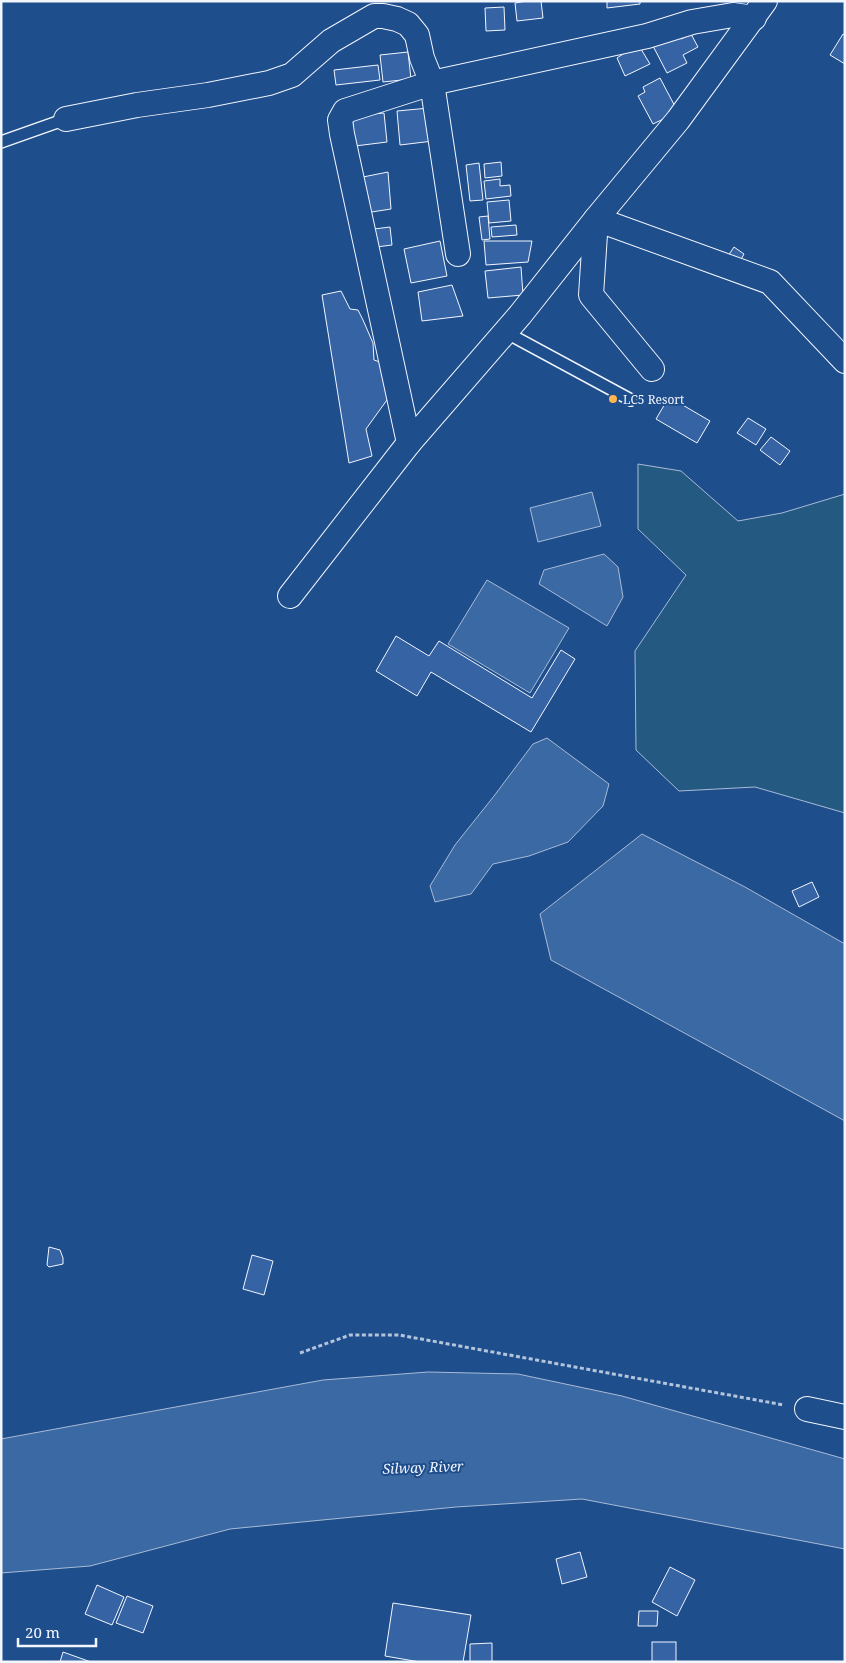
<svg xmlns="http://www.w3.org/2000/svg" width="846" height="1663" font-family="'Noto Serif',serif">
<style>
.green{fill:#245a82;stroke:#a8bbd7}
.water{fill:#3b69a3;stroke:#a8bbd7}
.building{fill:#3563a3;stroke:#f2f6ff}
.lines{fill:none;stroke-linecap:round;stroke-linejoin:round}
.service-casing{stroke:#f2f6ff;stroke-width:14}
.minor-casing{stroke:#f2f6ff;stroke-width:26}
.path{stroke:#b3c4dc;stroke-width:3;stroke-dasharray:4 2.5;stroke-linecap:butt}
.service{stroke:#1f4e8c;stroke-width:11}
.minor{stroke:#1f4e8c;stroke-width:24}
.poi-dot{fill:#ffb74d;stroke:#1f4e8c;stroke-width:2}
.labels{text-anchor:middle;dominant-baseline:central;stroke-width:4;stroke-linejoin:round;paint-order:stroke}
.poi-label{font-size:12px;fill:#f2f6ff;stroke:#1f4e8c;text-anchor:start}
.water-label{font-size:14px;font-style:italic;fill:#f2f6ff;stroke:#1f4e8c}
</style>
<rect width="100%" height="100%" fill="#1f4e8c"/>
<!-- green -->
<polygon class="green" points="638,464 681,471 738,521 782,513 845,494 845,813 755,787 679,791 636,750 635,651 686,575 638,529"/>
<!-- water -->
<g class="water">
<polygon points="592,492 601,526 538,542 530,508"/>
<polygon points="604,554 618,567 623,597 607,626 539,584 544,570"/>
<polygon points="487,580 569,628 530,693 448,644"/>
<polygon points="547,738 609,784 603,806 568,842 529,856 493,864 471,894 435,902 430,886 455,845 494,796 533,744"/>
<polygon points="642,834 745,887 845,944 845,1121 551,960 540,914"/>
<polygon points="428,1372 518,1374 622,1396 845,1459 845,1549 582,1499 456,1507 230,1529 90,1566 1,1573 1,1439 323,1380"/>
</g>
<!-- building -->
<g class="building">
<polygon points="527,1 541,1 543,18 517,21 515,3"/>
<polygon points="607,1 640,1 640,4 607,8"/>
<polygon points="504,7 505,30 486,31 485,8"/>
<polygon points="678,33 681,39 691,34 698,47 683,55 687,63 667,73 653,46"/>
<polygon points="843,34 845,35 845,64 830,55"/>
<polygon points="638,44 650,64 625,76 617,58"/>
<polygon points="408,52 411,79 383,82 380,55"/>
<polygon points="378,65 380,80 336,85 334,70"/>
<polygon points="660,78 678,112 653,124 638,96 645,92 643,87"/>
<polygon points="429,108 433,141 400,145 397,111"/>
<polygon points="384,113 387,142 355,146 352,116"/>
<polygon points="501,162 502,176 485,178 484,164"/>
<polygon points="479,163 483,200 470,201 466,165"/>
<polygon points="388,172 391,209 365,213 358,178"/>
<polygon points="500,179 500,186 510,185 511,196 486,199 484,181"/>
<polygon points="509,200 511,221 489,223 487,202"/>
<polygon points="488,216 490,239 482,240 479,217"/>
<polygon points="516,225 517,235 492,237 491,227"/>
<polygon points="390,227 392,245 376,247 374,229"/>
<polygon points="440,241 447,276 411,283 404,249"/>
<polygon points="484,241 532,241 528,262 486,265"/>
<polygon points="734,247 744,254 739,263 728,256"/>
<polygon points="521,267 523,295 488,298 485,271"/>
<polygon points="452,285 463,316 422,321 418,292"/>
<polygon points="341,291 350,309 358,310 363,320 373,343 374,360 389,365 392,393 366,429 372,456 349,463 322,295"/>
<polygon points="669,397 710,421 697,443 656,419"/>
<polygon points="748,418 766,429 756,445 737,433"/>
<polygon points="771,437 790,451 780,465 760,450"/>
<polygon points="396,636 429,656 439,641 532,698 561,650 575,659 531,732 431,672 417,696 376,671"/>
<polygon points="812,882 819,897 799,907 792,891"/>
<polygon points="49,1247 60,1250 63,1258 63,1264 49,1267 47,1265"/>
<polygon points="252,1255 273,1261 264,1295 243,1289"/>
<polygon points="580,1552 587,1577 562,1584 556,1559"/>
<polygon points="670,1567 695,1580 677,1616 652,1602"/>
<polygon points="97,1585 124,1597 112,1625 85,1614"/>
<polygon points="127,1596 153,1606 143,1633 116,1623"/>
<polygon points="393,1603 471,1615 463,1662 420,1662 385,1656"/>
<polygon points="639,1611 658,1611 657,1626 638,1626"/>
<rect x="652" y="1642" width="24" height="20"/>
<polygon points="492,1643 492,1662 470,1662 470,1644"/>
<polygon points="63,1652 91,1662 60,1662"/>
</g>
<g class="lines">
<!-- service casing -->
<g class="service-casing">
<g id="service">
<polyline points="1,142 66,119"/>
<polyline points="505,332 631,400"/>
</g>
</g>
<!-- minor casing -->
<g class="minor-casing">
<g id="minor">
<polyline points="66,119 137,105 208,95 269,83 292,75 331,41 374,16 383,16 397,19 408,24 417,35 422,58 432,83 647,36 692,22 733,15 754,18"/>
<polyline points="652,369 591,295 596,219 770,282 845,361"/>
<polyline points="409,443 342,134 340,120 345,111 432,83 458,254"/>
<polyline points="290,596 409,443 520,315 596,219 678,120 765,1"/>
<polyline points="807,1409 845,1417"/>
</g>
</g>
<!-- path -->
<polyline class="path" points="300,1353 350,1335 399,1335 784,1405"/>
<!-- service -->
<use href="#service" class="service"/>
<!-- minor -->
<use href="#minor" class="minor"/>
</g>
<!-- markers -->
<circle class="poi-dot" cx="613" cy="399" r="5"/>
<g class="labels">
<!-- poi labels -->
<g class="poi-label">
<text x="623" y="399">LC5 Resort</text>
</g>
<!-- water labels -->
<g class="water-label">
<text transform="translate(423 1467) rotate(-2)">Silway River</text>
</g>
</g>
<!-- border -->
<rect width="846" height="1663" fill="none" stroke="#f2f6ff" stroke-width="5"/>
<!-- scale -->
<path d="M18 1638v8h78v-8" fill="none" stroke="#f2f6ff" stroke-width="2.5"/>
<text x="25" y="1638" font-size="15" fill="#f2f6ff" stroke="#1f4e8c" stroke-width="4" paint-order="stroke">20 m</text>
</svg>
